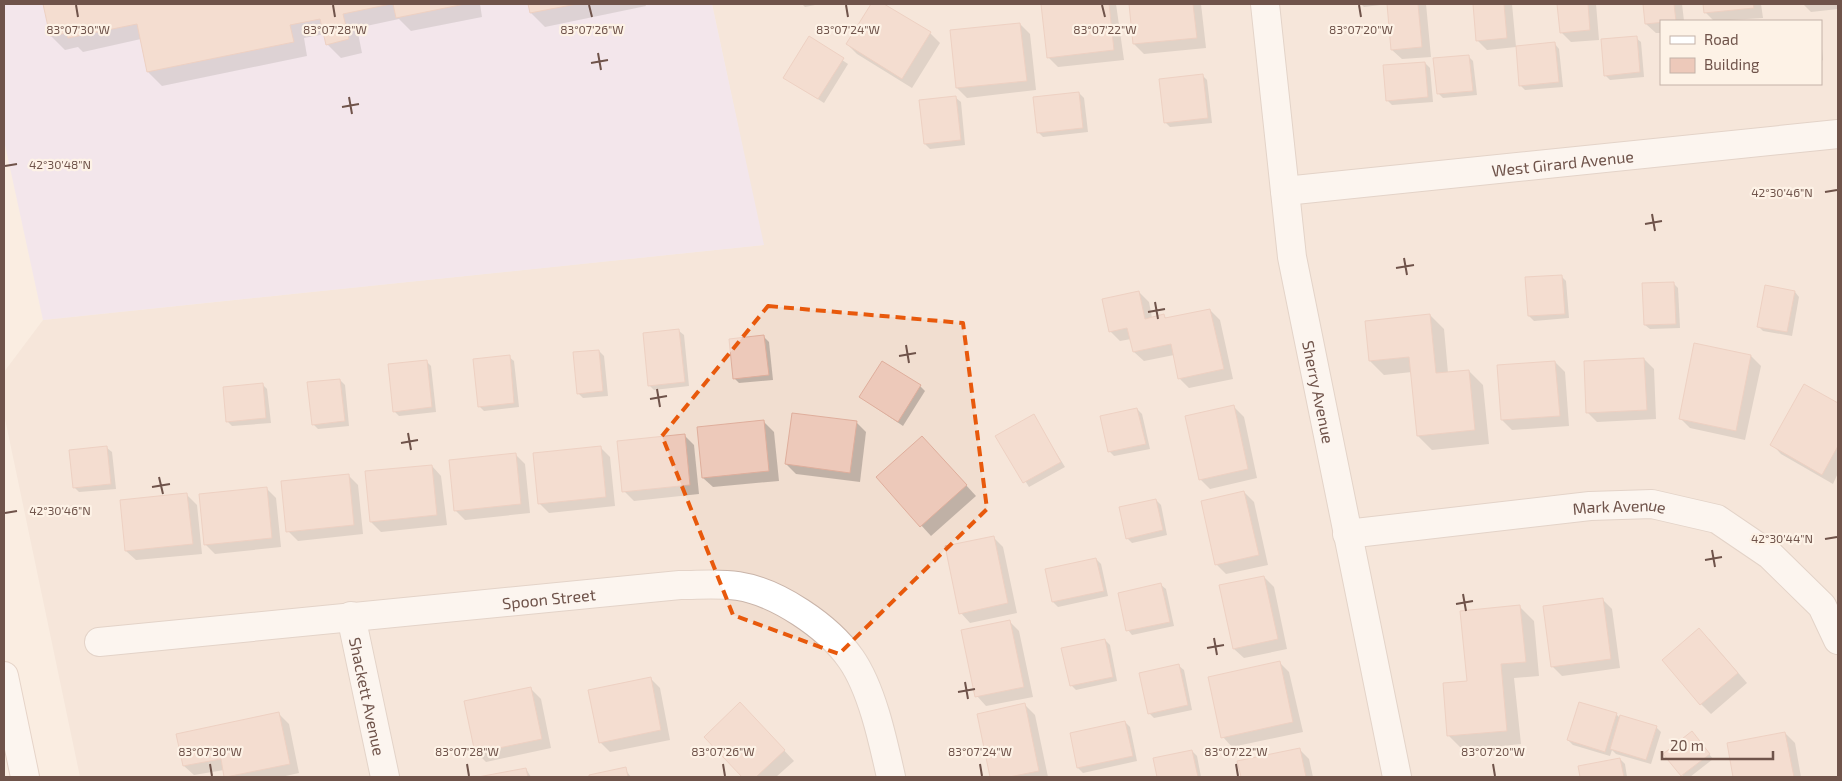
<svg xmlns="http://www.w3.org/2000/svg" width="1842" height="781" font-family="'Exo 2',sans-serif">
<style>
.residential{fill:#f1ded0;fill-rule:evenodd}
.education{fill:#eadef6}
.shadow{fill:#0003}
.building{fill:#edc9ba;stroke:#dfae9c}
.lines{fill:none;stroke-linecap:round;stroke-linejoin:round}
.street-casing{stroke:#c9b4a9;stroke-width:30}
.secondary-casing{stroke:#cfb6a9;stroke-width:30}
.street{stroke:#fff;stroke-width:28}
.secondary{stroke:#fff;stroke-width:28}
.marked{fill:none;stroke:#e8590c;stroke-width:4;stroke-dasharray:10 6;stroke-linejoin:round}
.ticks{fill:none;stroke:#6f534a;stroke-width:2}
.labels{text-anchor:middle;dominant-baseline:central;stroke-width:4.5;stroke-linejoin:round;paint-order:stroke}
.street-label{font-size:16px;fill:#6f534a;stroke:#fdf2e6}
.ticks-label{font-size:12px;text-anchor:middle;fill:#6f534a;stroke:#fdf2e6;stroke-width:4.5;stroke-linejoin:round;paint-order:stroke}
</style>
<rect width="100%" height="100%" fill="#faede1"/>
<!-- residential -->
<path class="residential" d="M712,4H1838V777H80L4,414V372L43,320L763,245ZM1661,21H1821V84H1661Z"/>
<!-- education -->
<polygon class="education" points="4,4 712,4 764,245 43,320 4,140"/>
<!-- shadow -->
<g class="shadow">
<polygon points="44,4 480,4 482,17 411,31 399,19 357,28 362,53 341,58 327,44 325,34 304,38 307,56 162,86 148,72 141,39 83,52 78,47 65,50 51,36"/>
<polygon points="530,4 645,4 646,6 545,27 531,13"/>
<polygon points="802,4 820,4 805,7"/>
<polygon points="872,4 882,4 930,33 940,43 912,88 857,54 847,44"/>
<polygon points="1043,4 1116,4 1124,60 1058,67 1048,57"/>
<polygon points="1130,4 1201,4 1206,48 1144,54 1134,44"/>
<polygon points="1361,4 1426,4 1431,57 1402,59 1392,50 1388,4 1364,7"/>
<polygon points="1474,4 1512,4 1516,47 1487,50 1477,40"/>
<polygon points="1558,4 1596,4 1599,40 1571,42 1561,32"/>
<polygon points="1644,4 1682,4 1684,21 1661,21 1661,33 1656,33 1646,24"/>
<polygon points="1704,4 1761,4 1763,18 1714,21 1705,12"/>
<polygon points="1803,4 1838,4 1838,9 1811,12"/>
<polygon points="1020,24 1030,34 1036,90 967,98 957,88"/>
<polygon points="809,38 848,64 824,103 785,78"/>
<polygon points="1636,38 1641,42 1644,77 1610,80 1606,76"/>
<polygon points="1821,38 1823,60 1821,61"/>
<polygon points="1555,44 1559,49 1563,87 1525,90 1521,86"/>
<polygon points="1468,56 1473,61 1477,95 1443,98 1438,93"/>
<polygon points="1425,63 1430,68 1433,102 1392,105 1387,100"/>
<polygon points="1202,75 1207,80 1212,123 1170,127 1165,122"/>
<polygon points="1079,93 1084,98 1088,132 1043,137 1038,132"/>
<polygon points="956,98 961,102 965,145 930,149 925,144"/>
<polygon points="1561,276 1566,281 1569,318 1534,321 1529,316"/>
<polygon points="1673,283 1678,288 1680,328 1650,329 1645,325"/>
<polygon points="1139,292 1149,302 1152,318 1164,316 1167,319 1210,310 1220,320 1233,379 1189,388 1180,379 1174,355 1144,361 1134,352 1131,339 1120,341 1110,331"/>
<polygon points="1795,292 1799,297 1792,336 1763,331 1758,326"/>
<polygon points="1430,315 1444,329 1448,373 1469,371 1483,385 1489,444 1432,450 1418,436 1412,372 1384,375 1370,361"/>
<polygon points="679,331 684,335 689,386 654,390 649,385"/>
<polygon points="764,337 769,342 773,380 739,383 734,378"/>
<polygon points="1695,345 1751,356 1761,366 1745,440 1690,428 1680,418"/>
<polygon points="599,351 604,356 608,396 583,398 578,393"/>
<polygon points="509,357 514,361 519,407 484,411 479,406"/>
<polygon points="1644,359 1654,369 1656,419 1597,422 1587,412"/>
<polygon points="426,361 431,366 436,412 399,416 394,411"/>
<polygon points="1555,362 1565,372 1569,426 1512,430 1502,420"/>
<polygon points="340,380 345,385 349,426 318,429 313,424"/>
<polygon points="263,385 267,389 271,423 232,426 228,422"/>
<polygon points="920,386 925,391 903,426 860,397"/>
<polygon points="1805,386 1838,405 1838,473 1833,484 1781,454 1772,444"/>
<polygon points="1234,407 1244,417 1257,478 1210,489 1200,479"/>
<polygon points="1137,409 1142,414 1150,449 1114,456 1109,451"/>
<polygon points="1033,416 1065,467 1029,487 997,436"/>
<polygon points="764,422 774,432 779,481 713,487 703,478"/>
<polygon points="857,423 866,432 860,482 796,474 786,464"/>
<polygon points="684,435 694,445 699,494 634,501 624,491"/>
<polygon points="922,437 976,496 931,536 878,478"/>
<polygon points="600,447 610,457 615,506 549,513 539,503"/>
<polygon points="107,448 112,452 116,489 79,492 74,487"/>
<polygon points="515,454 525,464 530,513 465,520 455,510"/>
<polygon points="432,466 441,476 447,525 381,532 371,522"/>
<polygon points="348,475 358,485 363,534 298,541 288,531"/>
<polygon points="266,488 276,498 281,547 215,554 205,544"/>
<polygon points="1244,492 1254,502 1268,565 1226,574 1216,564"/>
<polygon points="187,495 197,505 202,554 136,560 126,551"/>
<polygon points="1156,500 1161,505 1167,535 1132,543 1127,538"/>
<polygon points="993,537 1003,547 1017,613 970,623 961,613"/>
<polygon points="1096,559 1101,564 1108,596 1058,607 1053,602 1046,570"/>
<polygon points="1264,577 1274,587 1287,649 1244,658 1234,649"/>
<polygon points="1161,585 1166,589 1174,626 1132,635 1128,630"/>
<polygon points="1602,599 1612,609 1620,668 1562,676 1552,666"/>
<polygon points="1520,607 1534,621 1539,676 1514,678 1521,744 1463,750 1449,736 1468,682"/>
<polygon points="1009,621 1019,631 1033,697 986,706 977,696"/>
<polygon points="1709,639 1747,683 1711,714 1701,704"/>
<polygon points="1105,640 1110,645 1117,681 1076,690 1071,685"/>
<polygon points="1279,662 1289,672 1303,732 1232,747 1223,737"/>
<polygon points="1179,666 1184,670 1192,710 1154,718 1149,713"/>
<polygon points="650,678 660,688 670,740 610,752 600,742"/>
<polygon points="531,689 541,699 551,748 486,762 476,752"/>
<polygon points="1025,705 1035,715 1048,777 991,777 978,715"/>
<polygon points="279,714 289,724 299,773 281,777 226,777 224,770 194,775 184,766"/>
<polygon points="750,714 794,761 776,777 744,777 705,737"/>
<polygon points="1616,714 1620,718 1656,727 1661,732 1651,764 1616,754 1612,750 1610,756 1573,745 1568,740"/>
<polygon points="1125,722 1130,727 1137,761 1083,773 1078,768 1071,734"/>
<polygon points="1785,733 1795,743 1801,777 1735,777 1728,744"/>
<polygon points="1696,738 1713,759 1690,777 1684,777 1682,775"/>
<polygon points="1299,749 1309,759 1313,777 1242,777 1239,762"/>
<polygon points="1192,751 1197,756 1201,777 1158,777 1154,759"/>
<polygon points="1620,759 1625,764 1627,777 1581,777 1579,767"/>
<polygon points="526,769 531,777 484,777"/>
<polygon points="625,769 631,777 591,777 590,776"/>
</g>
<!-- building -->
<g class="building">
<polygon points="43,4 391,4 343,14 349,39 326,45 320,19 290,25 294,42 147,72 137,24 68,38 67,33 50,36"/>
<polygon points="393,4 465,4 396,18"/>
<polygon points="528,4 577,4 530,13"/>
<polygon points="871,4 884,4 931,32 902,79 846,44"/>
<polygon points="1041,4 1109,4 1114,50 1047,58"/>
<polygon points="1129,4 1193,4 1197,38 1133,44"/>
<polygon points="1387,4 1418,4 1422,47 1391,50"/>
<polygon points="1473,4 1504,4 1507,38 1476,41"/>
<polygon points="1557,4 1588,4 1590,30 1560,33"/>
<polygon points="1643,4 1674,4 1676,21 1645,24"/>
<polygon points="1703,4 1753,4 1754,8 1704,13"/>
<polygon points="1020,23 1027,81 956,88 950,30"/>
<polygon points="809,36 844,58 818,99 783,78"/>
<polygon points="1637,36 1640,72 1604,76 1601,39"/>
<polygon points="1555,42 1559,82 1519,86 1516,46"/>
<polygon points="1469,55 1473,91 1437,94 1433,58"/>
<polygon points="1425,62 1428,97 1386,101 1383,65"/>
<polygon points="1203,74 1208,118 1164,123 1159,79"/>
<polygon points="1079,92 1083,128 1037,133 1033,97"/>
<polygon points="956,96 961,140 924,144 919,100"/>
<polygon points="1562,275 1565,314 1528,316 1525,277"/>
<polygon points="1674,282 1676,324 1644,325 1642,283"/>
<polygon points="1765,285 1795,291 1787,332 1757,327"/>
<polygon points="1139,291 1145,319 1164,314 1165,318 1210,309 1224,369 1178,379 1171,344 1133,352 1127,328 1109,332 1102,299"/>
<polygon points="1430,314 1436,373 1469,370 1475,430 1417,436 1409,357 1369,361 1365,321"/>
<polygon points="679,329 685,382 648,386 643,333"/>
<polygon points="764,335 769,375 733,379 729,339"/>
<polygon points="1694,343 1751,355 1736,431 1679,419"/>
<polygon points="599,350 603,391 577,394 573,352"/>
<polygon points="510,355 514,403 478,407 473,359"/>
<polygon points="1644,358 1647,410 1586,413 1584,361"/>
<polygon points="427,360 432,407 393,412 388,364"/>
<polygon points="882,361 921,385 898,422 859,397"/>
<polygon points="1555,361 1560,416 1501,420 1497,365"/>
<polygon points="340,379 345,421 312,425 307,382"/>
<polygon points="263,383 266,418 226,422 223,387"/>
<polygon points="1804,384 1838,403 1838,446 1822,475 1770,445"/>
<polygon points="1234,405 1248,469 1199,480 1185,416"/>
<polygon points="1137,408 1146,444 1108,452 1100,416"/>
<polygon points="792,413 857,421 850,473 785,464"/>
<polygon points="1034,414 1061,462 1023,483 995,436"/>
<polygon points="764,420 769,471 702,478 697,427"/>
<polygon points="685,434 690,485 622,492 617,441"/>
<polygon points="922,436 967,485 920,527 876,477"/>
<polygon points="107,446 111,484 73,488 69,450"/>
<polygon points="601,446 606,497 538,504 533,453"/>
<polygon points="516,453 521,504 454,511 449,460"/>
<polygon points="432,465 437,515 370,522 365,471"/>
<polygon points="349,474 354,525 286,532 281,481"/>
<polygon points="267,487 272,538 204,545 199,494"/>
<polygon points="1244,491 1259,555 1215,565 1201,501"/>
<polygon points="187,493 193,544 125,551 120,500"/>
<polygon points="1156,499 1163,530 1126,539 1119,507"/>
<polygon points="994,536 1008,603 959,614 945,546"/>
<polygon points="1096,558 1104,591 1052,602 1045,569"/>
<polygon points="1264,576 1278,639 1233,649 1219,585"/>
<polygon points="1161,583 1170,622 1126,631 1118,593"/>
<polygon points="1603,598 1611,659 1551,667 1543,606"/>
<polygon points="1520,605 1526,662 1501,664 1507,731 1447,736 1443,683 1467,681 1460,611"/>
<polygon points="1010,620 1024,687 975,697 961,630"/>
<polygon points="1699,628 1738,673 1700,705 1662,660"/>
<polygon points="1105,639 1113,677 1070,686 1061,648"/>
<polygon points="1280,661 1293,722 1221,738 1208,677"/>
<polygon points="1179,664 1188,705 1148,714 1139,673"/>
<polygon points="651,677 661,730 599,743 588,690"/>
<polygon points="531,687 542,739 475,753 464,701"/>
<polygon points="740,702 785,750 756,777 742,777 704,737"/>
<polygon points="1579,702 1617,713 1605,752 1567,740"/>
<polygon points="1025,703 1039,771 1009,777 990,777 977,714"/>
<polygon points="279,712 290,764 226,777 224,777 221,759 183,766 176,734"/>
<polygon points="1620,715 1657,726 1646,760 1610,749"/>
<polygon points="1125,721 1133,756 1077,768 1070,733"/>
<polygon points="1692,731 1710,754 1681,776 1663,754"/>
<polygon points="1785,732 1794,777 1733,777 1727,743"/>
<polygon points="1300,748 1306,777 1241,777 1237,761"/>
<polygon points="1192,750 1198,777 1157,777 1153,758"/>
<polygon points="1620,758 1624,777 1580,777 1578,766"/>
<polygon points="626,767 628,777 589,777 589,775"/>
<polygon points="526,768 528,777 478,777"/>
</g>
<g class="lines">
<!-- street casing -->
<g class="street-casing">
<g id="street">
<path id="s1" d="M1265,4L1292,257L1397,777"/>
<path id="s2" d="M1285,191L1838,134"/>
<path id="s3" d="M1347,534L1590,506L1652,504L1717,519L1770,555L1822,606L1838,640"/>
<path id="s4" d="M351,616L385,777"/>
<path id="s5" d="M99,642L680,585C699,585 719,583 738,586C777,592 828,626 851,659C872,689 883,741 891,777"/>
</g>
</g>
<!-- secondary casing -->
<g class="secondary-casing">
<polyline id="secondary" points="4,676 25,777"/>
</g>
<!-- street -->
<use href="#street" class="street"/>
<!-- secondary -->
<use href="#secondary" class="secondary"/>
</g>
<!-- marked area -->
<path d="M0 0H1842V781H0ZM768,306L963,323L987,509L839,654L733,615L662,436Z" fill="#faede1" fill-opacity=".55" fill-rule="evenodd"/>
<path class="marked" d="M768,306L963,323L987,509L839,654L733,615L662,436Z"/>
<!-- ticks -->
<path class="ticks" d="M76,5L78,17M333,5L335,17M589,5L592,17M846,5L848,17M1102,5L1105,17M1359,5L1361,17M598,53L601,70M591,63L608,60M349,97L352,114M342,107L359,104M5,166L17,164M1825,192L1837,190M1652,214L1655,231M1645,224L1662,221M1404,258L1407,275M1396,268L1414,265M1155,302L1158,319M1148,312L1165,309M906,345L909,363M899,356L916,353M657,389L660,407M650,399L667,396M408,433L411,450M401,443L418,440M159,477L163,494M152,487L170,484M5,513L17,511M1825,539L1837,537M1712,550L1715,567M1705,560L1722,557M1463,594L1466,611M1456,604L1473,601M1214,638L1217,655M1207,648L1224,645M965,682L968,699M958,692L975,689M210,764L212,776M467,764L469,776M723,764L725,776M980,764L982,776M1236,764L1238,776M1493,764L1495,776"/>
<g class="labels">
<!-- street labels -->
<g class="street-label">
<text stroke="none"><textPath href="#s2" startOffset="279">West Girard Avenue</textPath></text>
<text stroke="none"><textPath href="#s1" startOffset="392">Sherry Avenue</textPath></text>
<text stroke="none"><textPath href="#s3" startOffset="274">Mark Avenue</textPath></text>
<text stroke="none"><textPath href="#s5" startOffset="452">Spoon Street</textPath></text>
<text stroke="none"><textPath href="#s4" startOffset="82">Shackett Avenue</textPath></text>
</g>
</g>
<g class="ticks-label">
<text x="78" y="34">83°07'30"W</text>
<text x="335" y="34">83°07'28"W</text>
<text x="592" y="34">83°07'26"W</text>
<text x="848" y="34">83°07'24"W</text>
<text x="1105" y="34">83°07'22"W</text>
<text x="1361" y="34">83°07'20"W</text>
<text x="60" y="169">42°30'48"N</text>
<text x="1782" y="197">42°30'46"N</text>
<text x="60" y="515">42°30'46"N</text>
<text x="1782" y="543">42°30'44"N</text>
<text x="210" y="756">83°07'30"W</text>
<text x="467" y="756">83°07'28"W</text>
<text x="723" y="756">83°07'26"W</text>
<text x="980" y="756">83°07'24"W</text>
<text x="1236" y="756">83°07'22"W</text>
<text x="1493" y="756">83°07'20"W</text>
</g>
<!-- border -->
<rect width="1842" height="781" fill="none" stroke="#6f534a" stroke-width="10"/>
<!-- legend -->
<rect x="1660" y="20" width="162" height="65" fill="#fdf2e6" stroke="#c4b2a8"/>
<rect x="1670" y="36" width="25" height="8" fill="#ffffff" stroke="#c4b2a8"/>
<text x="1704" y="45" font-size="15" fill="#6f534a">Road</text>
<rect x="1670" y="58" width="25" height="15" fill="#edc9ba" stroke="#c4b2a8"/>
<text x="1704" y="70" font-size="15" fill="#6f534a">Building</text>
<!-- scale -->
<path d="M1662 751v8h111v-8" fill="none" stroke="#6f534a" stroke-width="2.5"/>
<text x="1670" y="751" font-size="15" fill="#6f534a" stroke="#fdf2e6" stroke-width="4" paint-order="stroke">20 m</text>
</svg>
